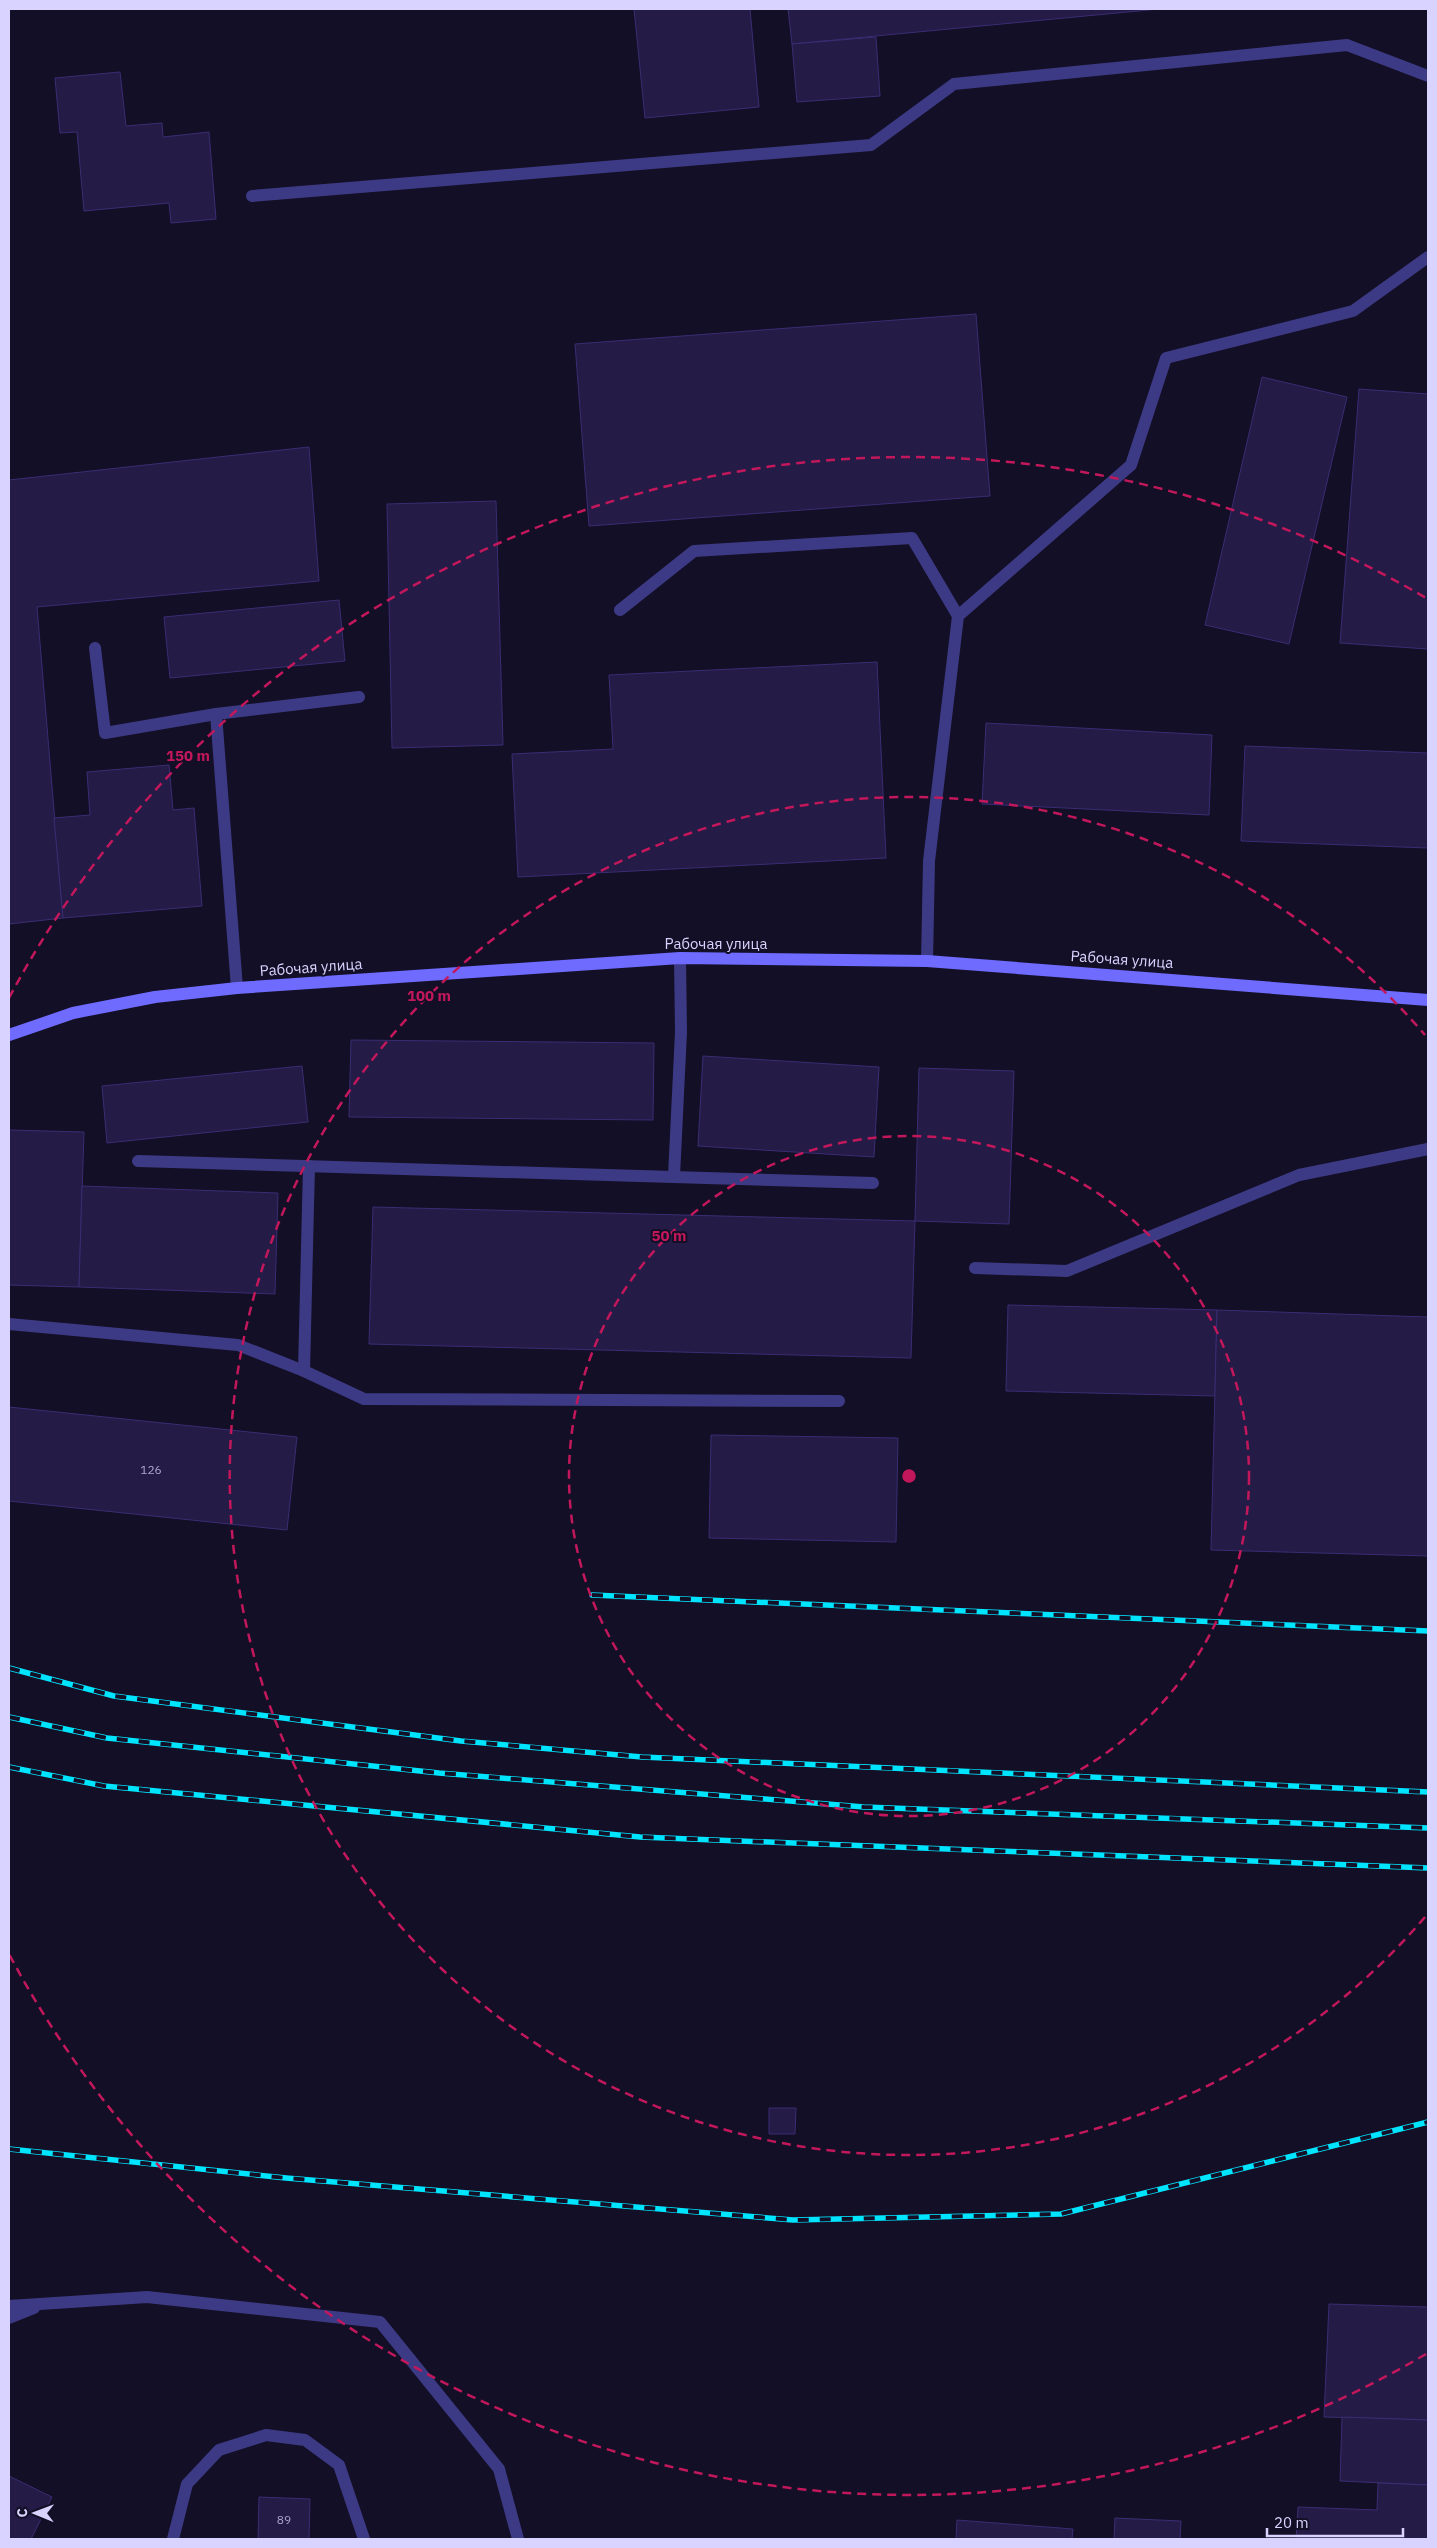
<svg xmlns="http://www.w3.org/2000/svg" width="1437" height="2548" font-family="'IBM Plex Sans',sans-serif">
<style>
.building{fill:#241b47;stroke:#3b2d73}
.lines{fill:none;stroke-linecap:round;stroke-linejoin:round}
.lane{stroke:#3d3a85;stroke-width:12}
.secondary{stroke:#6f6bff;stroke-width:12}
.rail-casing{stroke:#00e5ff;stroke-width:5.5}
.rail{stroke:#130f26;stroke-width:4;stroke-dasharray:11;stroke-linecap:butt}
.ring{fill:none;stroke:#c2185b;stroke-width:2.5;stroke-dasharray:9 6}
.labels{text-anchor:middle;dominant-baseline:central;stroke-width:4;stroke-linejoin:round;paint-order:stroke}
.number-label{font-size:12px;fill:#aca6d1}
.street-label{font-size:15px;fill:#d9d4ff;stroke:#130f26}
.centre{fill:#c2185b;stroke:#130f26;stroke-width:2.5}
.ring-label{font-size:15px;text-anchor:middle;font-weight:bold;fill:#c2185b;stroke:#130f26;stroke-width:4;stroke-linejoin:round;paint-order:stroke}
</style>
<rect width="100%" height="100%" fill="#130f26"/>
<!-- building -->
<g class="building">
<polygon points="634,9 750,9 759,107 645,118"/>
<polygon points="788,9 1159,9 792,44"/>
<polygon points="876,37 880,96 797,102 792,44"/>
<polygon points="120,72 126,126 162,123 163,137 209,132 216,219 171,223 169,203 84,211 77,132 60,133 55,78"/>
<polygon points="976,314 990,496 589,526 575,344"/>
<polygon points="1262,377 1347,397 1289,644 1205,625"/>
<polygon points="1359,389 1428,394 1428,649 1340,643"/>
<polygon points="309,447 319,581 37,607 63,918 9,924 9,480"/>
<polygon points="496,501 503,745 392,748 387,504"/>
<polygon points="339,600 345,661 170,678 164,617"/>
<polygon points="877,662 886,858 518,877 512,754 613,749 609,675"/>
<polygon points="986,723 1212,735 1209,815 982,804"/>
<polygon points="1245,746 1428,753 1428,848 1241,841"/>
<polygon points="169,765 173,810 194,808 202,906 63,918 54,818 90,815 87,772"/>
<polygon points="351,1040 654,1043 653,1120 349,1117"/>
<polygon points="703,1056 879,1067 874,1157 698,1146"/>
<polygon points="302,1066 308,1122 107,1143 102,1086"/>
<polygon points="919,1068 1014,1071 1009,1224 915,1221"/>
<polygon points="9,1130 84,1132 79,1287 9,1285"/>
<polygon points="82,1186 278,1193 275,1294 79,1287"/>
<polygon points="373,1207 915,1221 911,1358 369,1344"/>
<polygon points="1008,1305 1217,1310 1215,1396 1006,1391"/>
<polygon points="1217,1310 1428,1317 1428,1556 1211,1550"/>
<polygon points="9,1407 297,1437 287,1530 9,1501"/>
<polygon points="711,1435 898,1438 896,1542 709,1538"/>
<polygon points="769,2108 796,2108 795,2134 769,2134"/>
<polygon points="1329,2304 1428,2307 1428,2420 1324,2417"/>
<polygon points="1342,2417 1428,2420 1428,2485 1340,2481"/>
<polygon points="9,2476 52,2497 31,2539 9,2539"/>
<polygon points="1378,2483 1428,2485 1428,2539 1296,2539 1298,2507 1377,2510"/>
<polygon points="259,2497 310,2499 309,2539 258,2539"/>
<polygon points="1115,2518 1181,2521 1180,2539 1114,2539"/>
<polygon points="957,2520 1073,2529 1072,2539 956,2539"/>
</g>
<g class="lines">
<!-- lane -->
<g class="lane">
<polyline points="252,196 871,145 954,84 1347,45 1428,76"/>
<polyline points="620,610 694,551 912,538 958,616"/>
<polyline points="95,648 105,733 216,714 359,697"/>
<polyline points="216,714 237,988"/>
<polyline points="927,961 929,861 958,616 1131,465 1166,358 1353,311 1428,257"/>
<polyline points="138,1161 873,1183"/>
<polyline points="674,1176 681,1032 680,958"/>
<polyline points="975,1268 1067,1271 1299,1175 1428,1149"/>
<polyline points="9,1324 238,1345 304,1371 364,1399 839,1401"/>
<polyline points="304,1371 309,1166"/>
<polyline points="9,2306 147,2297 380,2322 499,2469 518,2539"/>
<polyline points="9,2318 34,2308"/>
<polyline points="173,2539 187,2484 219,2450 266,2435 305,2440 339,2465 364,2539"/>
</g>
<!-- secondary -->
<polyline class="secondary" points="9,1035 73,1013 155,997 237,988 680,958 927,961 1428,1000"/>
<!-- rail casing -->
<g class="rail-casing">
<g id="rail">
<polyline points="592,1595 1428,1631"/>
<polyline points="9,1668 114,1696 461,1741 642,1757 1428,1792"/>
<polyline points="9,1717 107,1738 439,1773 864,1807 1428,1828"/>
<polyline points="9,1767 104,1786 640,1837 1428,1868"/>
<polyline points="9,2149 286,2178 793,2220 1061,2214 1428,2122"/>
</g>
</g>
<!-- rail -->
<use href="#rail" class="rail"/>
</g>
<!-- distance rings -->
<g class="ring">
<circle cx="909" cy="1476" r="340"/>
<path d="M1425 1917A679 679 0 1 1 1425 1035"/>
<path d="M1426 2354A1019 1019 0 0 1 9 1954M9 998A1019 1019 0 0 1 1426 598"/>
</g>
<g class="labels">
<!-- number labels -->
<g class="number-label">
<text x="151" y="1469">126</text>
<text x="284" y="2519">89</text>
</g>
<!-- street labels -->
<g class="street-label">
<text x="716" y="943">Рабочая улица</text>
<text transform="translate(1122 959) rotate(4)">Рабочая улица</text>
<text transform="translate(311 967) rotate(-4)">Рабочая улица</text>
</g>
</g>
<circle cx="909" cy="1476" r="8" class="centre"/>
<g class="ring-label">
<text x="188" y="761">150 m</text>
<text x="429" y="1001">100 m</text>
<text x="669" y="1241">50 m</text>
</g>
<!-- border -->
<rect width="1437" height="2548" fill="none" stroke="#d9d4ff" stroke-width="20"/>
<!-- north arrow -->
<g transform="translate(35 2513) rotate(271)" stroke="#130f26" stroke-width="4" paint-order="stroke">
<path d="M0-4L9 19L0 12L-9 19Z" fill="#d9d4ff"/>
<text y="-8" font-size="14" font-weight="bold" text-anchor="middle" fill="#d9d4ff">С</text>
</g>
<!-- scale -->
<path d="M1267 2528v8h136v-8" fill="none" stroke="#d9d4ff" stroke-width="2.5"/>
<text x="1274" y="2528" font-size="15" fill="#d9d4ff" stroke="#130f26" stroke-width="4" paint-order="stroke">20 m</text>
</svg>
